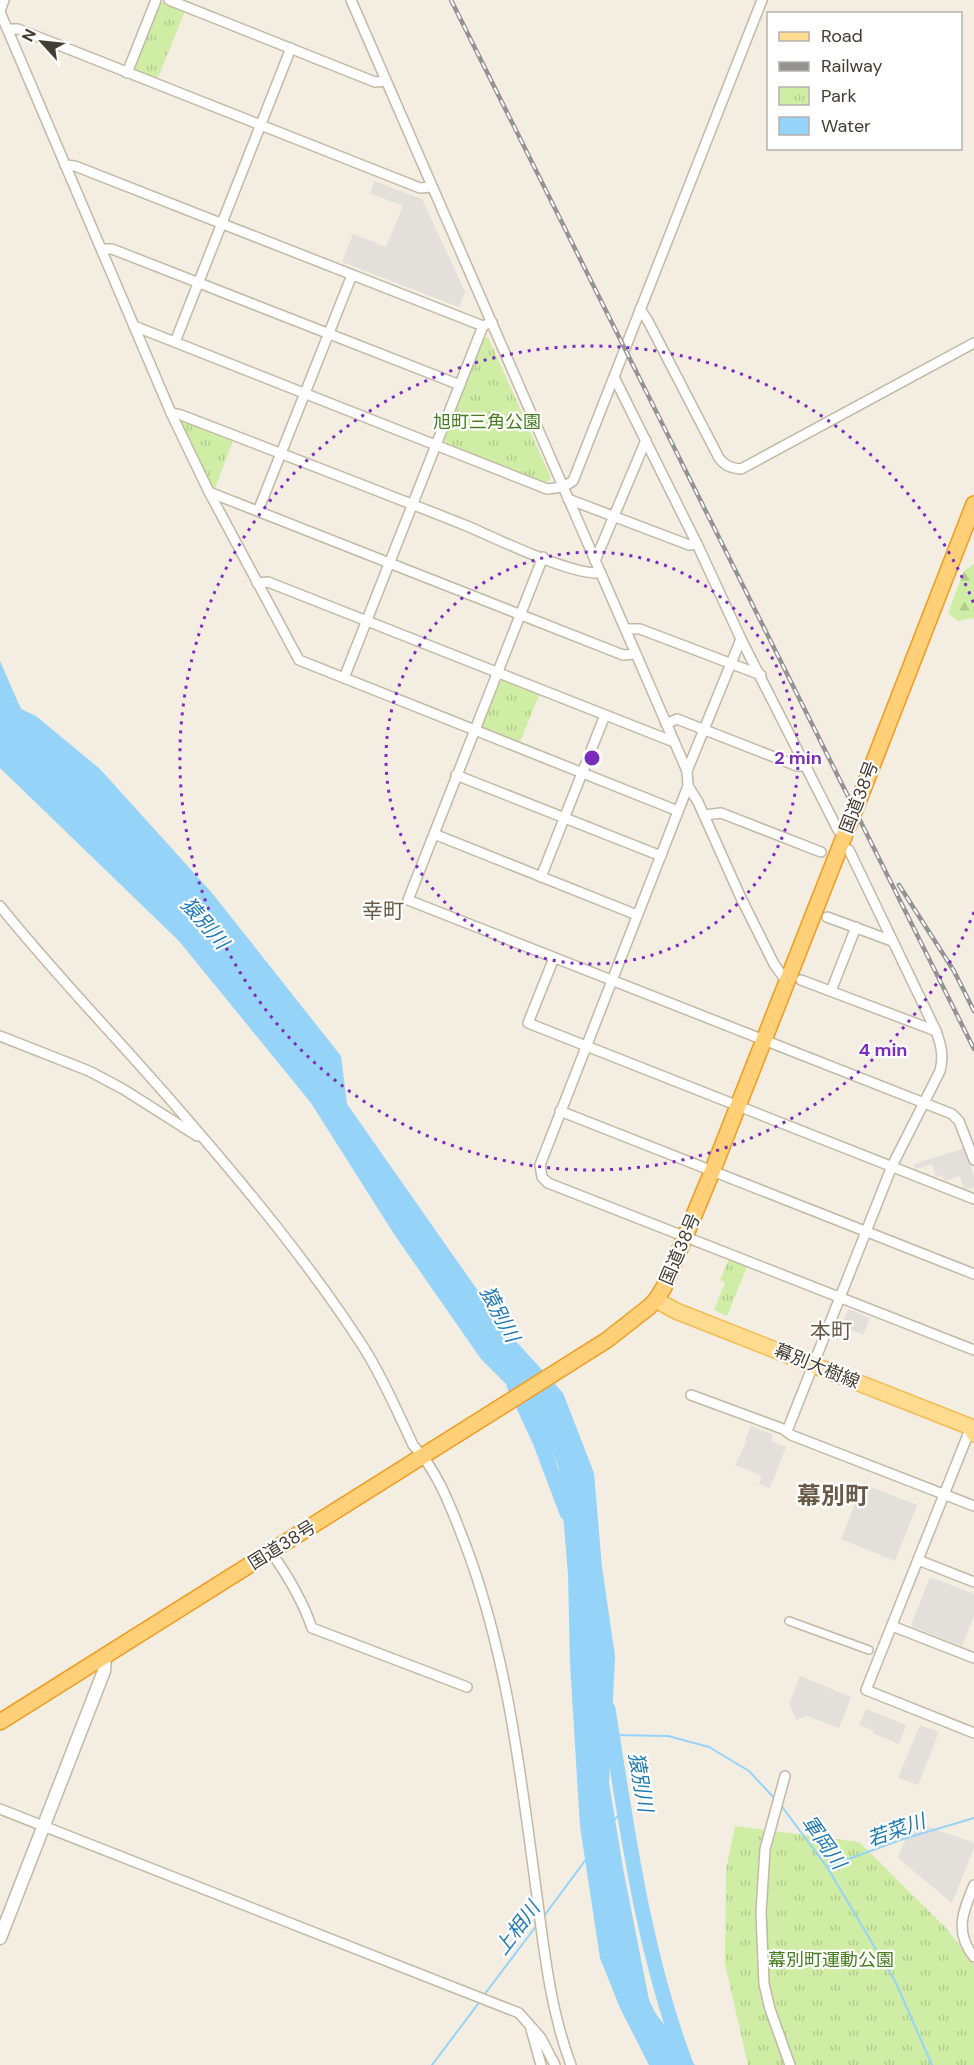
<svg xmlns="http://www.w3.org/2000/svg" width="974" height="2065" font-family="'DM Sans','Noto Sans JP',sans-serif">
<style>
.forest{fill:url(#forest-firs)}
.park{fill:url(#park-tufts)}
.parking{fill:#e3dfdb}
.water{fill:#95d3f9}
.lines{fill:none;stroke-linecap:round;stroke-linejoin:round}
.stream{stroke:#95d3f9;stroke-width:2}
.river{stroke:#95d3f9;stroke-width:15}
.pedestrian-casing{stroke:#c2b8a6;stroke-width:10}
.minor-casing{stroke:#c2b8a6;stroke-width:12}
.tertiary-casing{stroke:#c2b8a6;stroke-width:15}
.primary-casing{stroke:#f1bc51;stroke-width:18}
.trunk-casing{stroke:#f09c1f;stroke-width:18}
.pedestrian{stroke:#fff;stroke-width:7}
.minor{stroke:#fff;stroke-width:9}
.tertiary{stroke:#fff;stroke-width:12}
.primary{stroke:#ffdb8f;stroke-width:15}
.trunk{stroke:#ffd078;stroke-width:15}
.rail-casing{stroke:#939393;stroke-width:4.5}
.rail{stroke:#fff;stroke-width:2;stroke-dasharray:7;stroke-linecap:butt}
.trunk-bridge-casing{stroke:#f09c1f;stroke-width:18;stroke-linecap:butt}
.trunk-bridge{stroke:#ffd078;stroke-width:15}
.ring{fill:none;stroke:#7b2cbf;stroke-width:3;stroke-dasharray:3 6}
.labels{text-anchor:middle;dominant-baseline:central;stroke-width:4.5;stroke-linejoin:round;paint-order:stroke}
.park-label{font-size:18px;fill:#467d1f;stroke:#fff}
.street-label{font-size:18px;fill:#453d32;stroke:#fff}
.water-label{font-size:20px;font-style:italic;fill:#1e7ab4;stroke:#fff}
.quarter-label{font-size:21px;fill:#695a48;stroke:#fff}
.district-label{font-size:24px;font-weight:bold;fill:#695a48;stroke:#fff}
.centre{fill:#7b2cbf;stroke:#fff;stroke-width:3}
.ring-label{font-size:18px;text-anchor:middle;font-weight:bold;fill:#7b2cbf;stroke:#fff;stroke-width:4.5;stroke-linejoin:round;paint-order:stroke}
</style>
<defs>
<pattern id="forest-firs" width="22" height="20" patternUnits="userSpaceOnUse" patternTransform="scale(1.5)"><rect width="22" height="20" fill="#cfeda5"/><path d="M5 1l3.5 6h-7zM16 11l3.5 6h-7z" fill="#b3cc8e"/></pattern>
<pattern id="park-tufts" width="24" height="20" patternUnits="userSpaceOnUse" patternTransform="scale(1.5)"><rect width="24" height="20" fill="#cfeda5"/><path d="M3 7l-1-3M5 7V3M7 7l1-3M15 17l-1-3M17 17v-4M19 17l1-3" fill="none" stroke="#b3cc8e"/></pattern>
</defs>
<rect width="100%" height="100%" fill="#f3ede2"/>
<!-- forest -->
<polygon class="forest" points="974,564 974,618 958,621 948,613 964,571"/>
<!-- park -->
<g class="park">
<polygon points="165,2 185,11 157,80 136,71 134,65 159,4"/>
<polygon points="488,337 551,478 545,484 446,444 443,435 482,339"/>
<polygon points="186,419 234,438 215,488 209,486 180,425"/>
<polygon points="499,677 540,693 520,742 480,726"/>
<polygon points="729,1259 747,1267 727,1316 714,1310 725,1283 720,1280"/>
<polygon points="735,1826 859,1842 947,1929 974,1965 974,2065 748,2065 725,1964 726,1870"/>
</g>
<!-- parking -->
<g class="parking">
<polygon points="374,181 422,199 465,292 459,307 342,262 353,234 386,247 403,206 370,193"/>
<polygon points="965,1148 974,1177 974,1187 964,1190 960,1176 945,1181 942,1175 936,1177 932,1164 916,1169 914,1164"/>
<polygon points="848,1309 870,1318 863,1335 841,1326"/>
<polygon points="751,1426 773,1435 771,1441 786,1447 770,1488 759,1484 762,1476 735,1465 747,1441 745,1440"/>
<polygon points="863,1484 917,1505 895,1561 841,1539"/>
<polygon points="930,1577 974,1594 974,1616 962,1646 911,1626"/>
<polygon points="800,1676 851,1697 839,1728 807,1716 796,1720 789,1704"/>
<polygon points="866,1709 906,1725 899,1744 873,1733 873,1730 859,1725"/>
<polygon points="920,1725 939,1732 918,1785 898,1778"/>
<polygon points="913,1821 974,1843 974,1848 952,1903 898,1858"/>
</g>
<!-- water -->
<polygon class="water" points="0,661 21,709 36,716 100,769 212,893 341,1056 347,1104 504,1328 563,1393 594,1473 602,1567 615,1656 609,1783 623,1868 649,2000 656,2014 695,2065 649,2065 620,2008 600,1958 580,1826 570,1663 568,1574 559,1468 536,1414 481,1359 394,1234 311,1103 179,941 0,768"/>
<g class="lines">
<!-- stream -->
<g class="stream">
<polyline points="612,1735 668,1736 709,1747 749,1771 776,1800"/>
<polyline points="780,1804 827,1867 896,1983 932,2065"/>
<polyline points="613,1822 624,1808"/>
<polyline points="827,1867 900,1840 974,1818"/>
<polyline points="544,1916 587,1858"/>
<polyline points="484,1995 537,1925"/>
<polyline points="432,2065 481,2000"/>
</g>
<!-- river -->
<g class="river">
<polyline points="514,1385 540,1441 567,1513"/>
<path d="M608,1709C627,1829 643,1951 686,2065"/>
</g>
<!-- pedestrian casing -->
<g class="pedestrian-casing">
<polyline id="pedestrian" points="789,1621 869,1650"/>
</g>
<!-- minor casing -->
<g class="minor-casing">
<g id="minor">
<polyline points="169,0 375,82 386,81"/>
<polyline points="351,0 687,771 688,786 698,802 741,898 774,964 787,982"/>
<polyline points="0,11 4,0"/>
<polyline points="0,12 171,413 209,492 299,660 678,811"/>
<polyline points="9,29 18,29 420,188 432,187"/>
<polyline points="127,73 156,0"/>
<polyline points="65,165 75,166 483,326 492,322"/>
<polyline points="102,249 112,249 460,385"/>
<path d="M640,309L648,321L719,458C725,466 731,468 741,469L974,343"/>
<polyline points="134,326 547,489 563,487 573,481 762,0"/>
<polyline points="175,342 291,48"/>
<polyline points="614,377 697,544 741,639 838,830"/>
<path d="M171,413L181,415C277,452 372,488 467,526C497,539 571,575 600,573"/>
<polyline points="209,492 623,655 636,654"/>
<polyline points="568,499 689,545 697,544"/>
<polyline points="258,511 352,275"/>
<polyline points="543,557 408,900 952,1114 959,1121 974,1160"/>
<polyline points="595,561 646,440"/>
<polyline points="257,583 268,582 674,742"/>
<polyline points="626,629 640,629 761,675"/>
<polyline points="344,678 483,326"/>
<polyline points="666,724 677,719 797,766 807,766"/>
<polyline points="687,771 741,639"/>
<polyline points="456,775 661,856"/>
<polyline points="688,786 540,1165 542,1177 548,1183 974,1350"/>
<polyline points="704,815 721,813 821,852"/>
<polyline points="434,834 637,915"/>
<polyline points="541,877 605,715"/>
<path d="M0,906C57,977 121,1042 180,1111C245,1186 310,1264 364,1348C383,1378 398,1413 413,1445C438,1471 451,1508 464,1541C505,1648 519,1760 534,1874C543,1938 548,2004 571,2065"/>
<polyline points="827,917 892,941"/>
<polyline points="554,958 528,1023 974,1199"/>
<polyline points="801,980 936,1031"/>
<polyline points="831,991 856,927"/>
<polyline points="0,1036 89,1071 123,1089 197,1136"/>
<polyline points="560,1111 974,1274"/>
<polyline points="691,1395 783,1429 791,1435 974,1506"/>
<polyline points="971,1427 866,1690 974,1733"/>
<path d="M787,1431L892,1166L940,1071C944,1056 941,1045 936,1031L849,850"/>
<path d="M271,1552C288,1576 302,1599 312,1628L467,1687"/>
<polyline points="918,1560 974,1582"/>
<polyline points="892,1626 974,1658"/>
<polyline points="785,1776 765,1849 761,1913 764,1984 770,2009 790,2065"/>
<polyline points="0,1809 519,2013 541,2038 555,2065"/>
<path d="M974,1885C963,1911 954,1932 974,1957"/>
<polyline points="531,2029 541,2065"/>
</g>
</g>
<!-- tertiary casing -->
<g class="tertiary-casing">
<polyline id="tertiary" points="0,1938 104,1671 105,1656"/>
</g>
<!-- primary casing -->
<g class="primary-casing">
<polyline id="primary" points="656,1300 676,1311 971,1427 974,1434"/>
</g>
<!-- trunk casing -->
<g class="trunk-casing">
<g id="trunk">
<polyline points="860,797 974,504"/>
<polyline points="0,1722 607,1340 649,1307 656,1300 664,1287 712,1172 849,824"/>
</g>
</g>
<!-- pedestrian -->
<use href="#pedestrian" class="pedestrian"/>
<!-- minor -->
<use href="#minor" class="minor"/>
<!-- tertiary -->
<use href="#tertiary" class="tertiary"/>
<!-- primary -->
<use href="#primary" class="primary"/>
<!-- trunk -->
<use href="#trunk" class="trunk"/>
<!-- rail casing -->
<g class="rail-casing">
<g id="rail">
<polyline points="451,0 974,1049"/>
<polyline points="899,885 954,971 974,1011"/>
</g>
</g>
<!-- rail -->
<use href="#rail" class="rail"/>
<!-- trunk-bridge casing -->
<g class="trunk-bridge-casing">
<polyline id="trunk-bridge" points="849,824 860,797"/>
</g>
<!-- trunk-bridge -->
<use href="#trunk-bridge" class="trunk-bridge"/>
</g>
<!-- distance rings -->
<g class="ring">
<circle cx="592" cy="758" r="206"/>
<path d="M974 912A412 412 0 1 1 974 604"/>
</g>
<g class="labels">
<!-- park labels -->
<g class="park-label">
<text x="487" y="422">旭町三角公園</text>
<text x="831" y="1960">幕別町運動公園</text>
</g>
<!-- street labels -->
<g class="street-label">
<text transform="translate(859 797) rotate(-69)">国道38号</text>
<text transform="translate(680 1249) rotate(-67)">国道38号</text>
<text transform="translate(817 1366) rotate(22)">幕別大樹線</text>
<text transform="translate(282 1545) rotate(-32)">国道38号</text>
</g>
<!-- water labels -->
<g class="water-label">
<text transform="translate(205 923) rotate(49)">猿別川</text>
<text transform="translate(500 1314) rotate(62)">猿別川</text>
<text transform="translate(641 1782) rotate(80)">猿別川</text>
<text transform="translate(896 1830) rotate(-19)">若菜川</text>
<text transform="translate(824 1842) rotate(55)">軍岡川</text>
<text transform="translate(517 1928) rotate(-53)">上相川</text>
</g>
<!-- quarter labels -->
<g class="quarter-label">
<text x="383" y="911">幸町</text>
<text x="831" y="1331">本町</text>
</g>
<!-- district labels -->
<g class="district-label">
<text x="833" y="1495">幕別町</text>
</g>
</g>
<circle cx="592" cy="758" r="9" class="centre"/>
<g class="ring-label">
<text x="798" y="764">2 min</text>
<text x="883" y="1056">4 min</text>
</g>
<!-- legend -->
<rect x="767" y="12" width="195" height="138" fill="#ffffff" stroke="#b5b1ad" stroke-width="1.5"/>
<rect x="779" y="32" width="30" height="9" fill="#ffdb8f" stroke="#b5b1ad" stroke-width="1.5"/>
<text x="821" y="42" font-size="18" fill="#453d32">Road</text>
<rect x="779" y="62" width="30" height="9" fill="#939393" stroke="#b5b1ad" stroke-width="1.5"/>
<text x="821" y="72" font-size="18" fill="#453d32">Railway</text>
<rect x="779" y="87" width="30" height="18" fill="url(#park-tufts)" stroke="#b5b1ad" stroke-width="1.5"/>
<text x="821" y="102" font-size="18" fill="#453d32">Park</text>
<rect x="779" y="117" width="30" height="18" fill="#95d3f9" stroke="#b5b1ad" stroke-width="1.5"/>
<text x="821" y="132" font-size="18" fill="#453d32">Water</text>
<!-- north arrow -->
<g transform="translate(42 42) rotate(297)" stroke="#ffffff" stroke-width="4.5" paint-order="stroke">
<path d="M0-4.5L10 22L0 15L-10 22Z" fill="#453d32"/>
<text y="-9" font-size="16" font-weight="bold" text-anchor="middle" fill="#453d32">N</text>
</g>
</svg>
